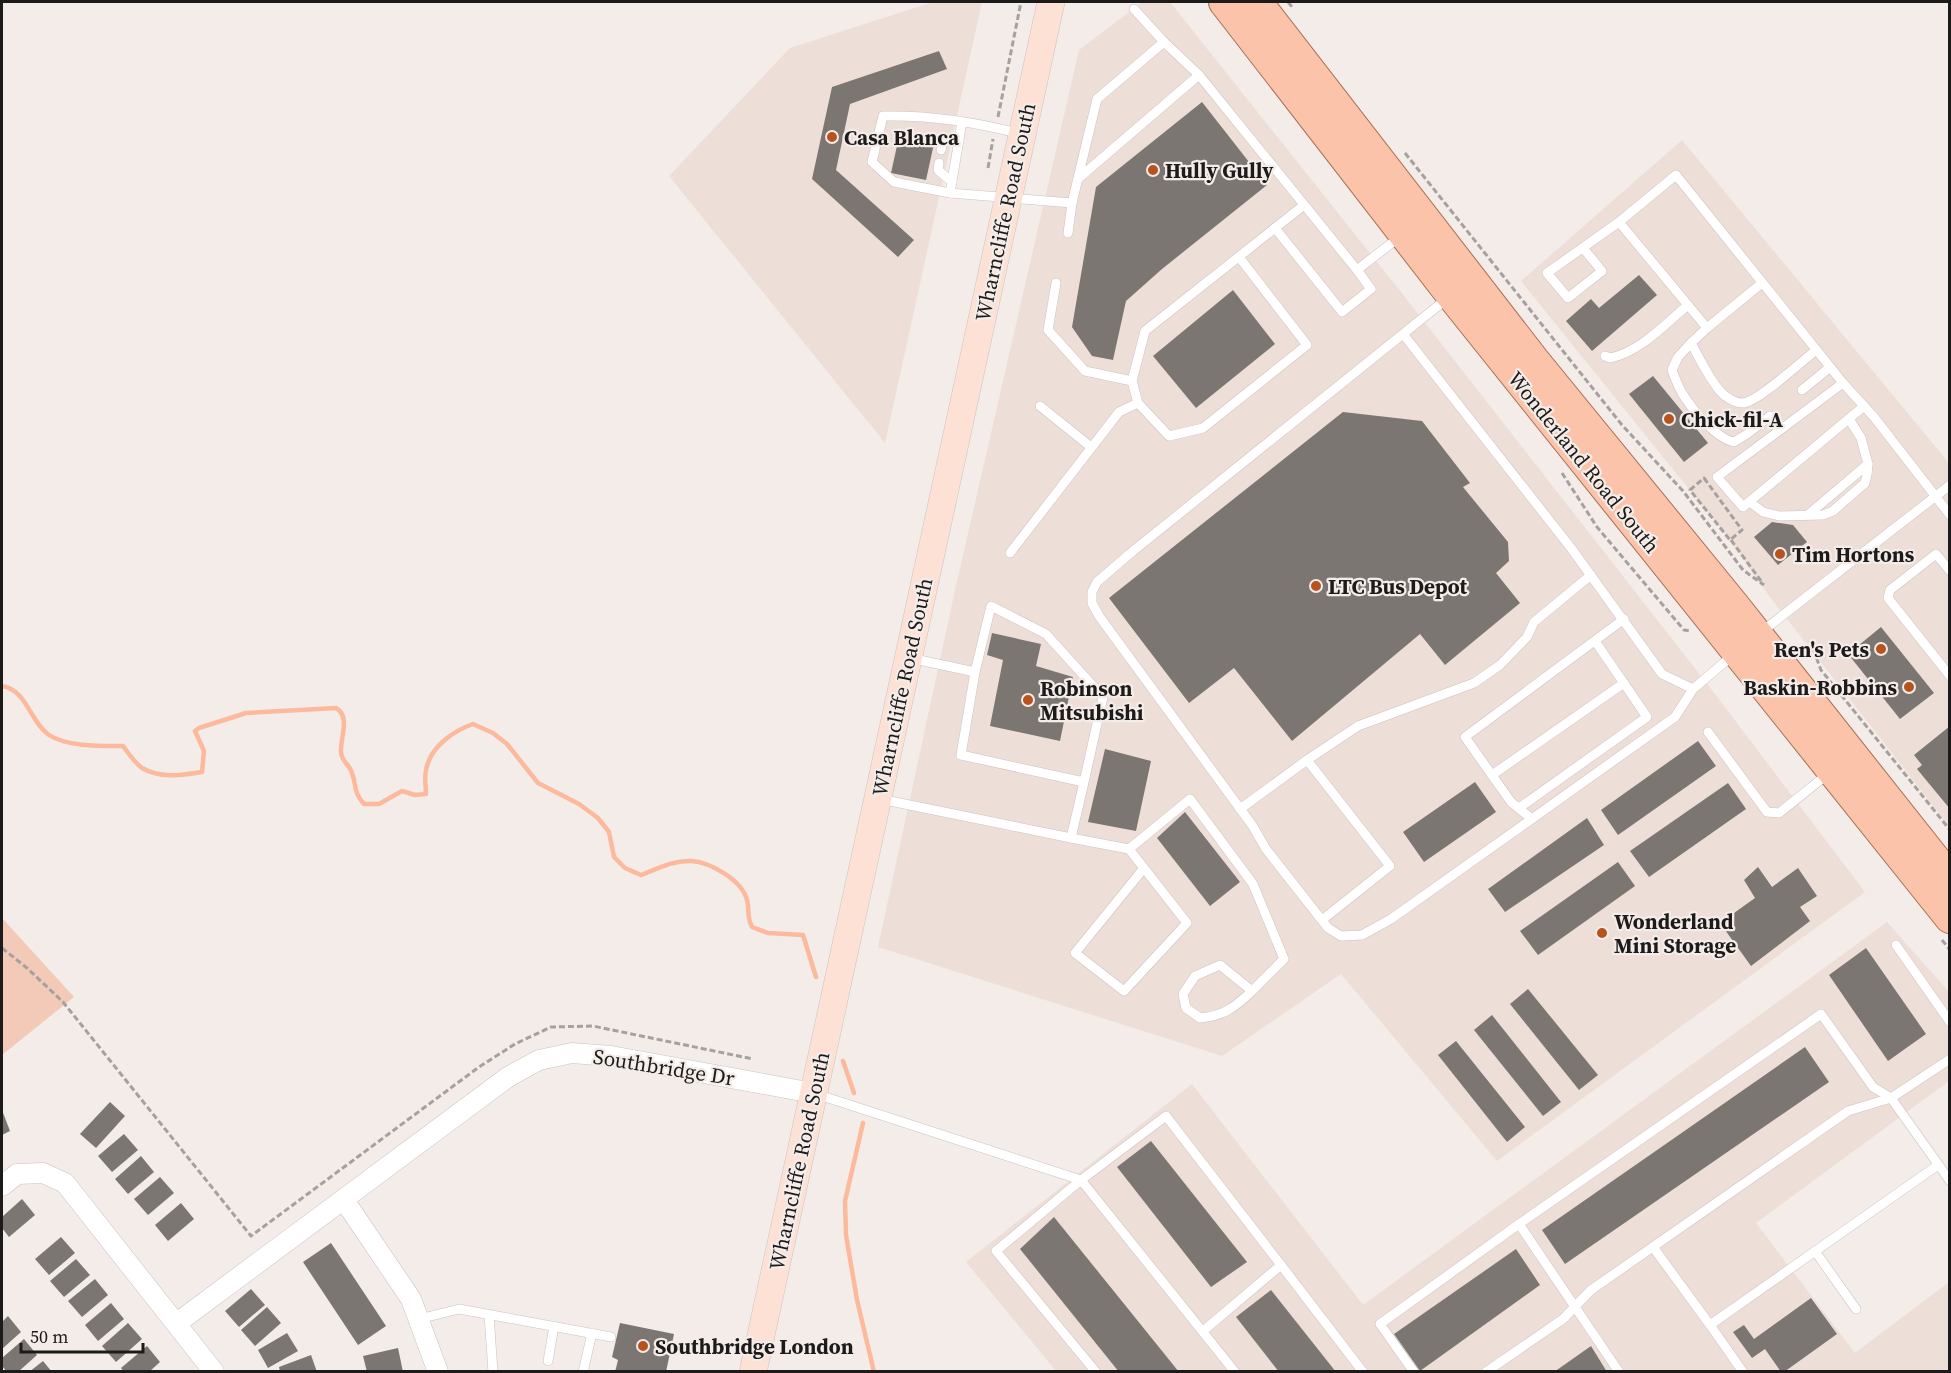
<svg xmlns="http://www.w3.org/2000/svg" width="1951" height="1373" font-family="'Source Serif 4',serif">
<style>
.built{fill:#eddfd8}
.green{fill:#f3c9b7}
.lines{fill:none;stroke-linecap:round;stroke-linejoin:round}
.stream{stroke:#fcb99c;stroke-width:4.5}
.building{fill:#7c7673}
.service-casing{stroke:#cac3c0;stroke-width:10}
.minor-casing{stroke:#cac3c0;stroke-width:21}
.secondary-casing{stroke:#cac3c0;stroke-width:28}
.primary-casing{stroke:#ab6e53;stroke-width:32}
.path{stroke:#a6a19f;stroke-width:3;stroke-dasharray:6 3;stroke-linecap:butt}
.service{stroke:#fff;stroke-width:9}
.minor{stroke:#fff;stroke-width:20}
.secondary{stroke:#fde1d4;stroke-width:27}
.primary{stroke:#fac3aa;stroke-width:30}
.poi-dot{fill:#b7531e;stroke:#f3ece9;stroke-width:2}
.labels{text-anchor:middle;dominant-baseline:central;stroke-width:4.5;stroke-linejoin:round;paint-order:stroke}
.poi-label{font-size:21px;font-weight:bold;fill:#1d1b1a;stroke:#f3ece9;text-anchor:start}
.street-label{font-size:21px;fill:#1d1b1a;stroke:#f3ece9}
</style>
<rect width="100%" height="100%" fill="#f3ece9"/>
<!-- built -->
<g class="built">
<polygon points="933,2 982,2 885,443 669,176 790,48"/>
<polygon points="1142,2 1170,2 1412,306 1715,694 1865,892 1497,1161 1341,974 1222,1056 878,947 955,590 1079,50"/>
<polygon points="1682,140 1949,463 1949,826 1769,596 1730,540 1521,281"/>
<polygon points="1887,922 1949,992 1949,1081 1756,1223 1855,1353 1949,1282 1949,1371 1056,1371 966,1262 1192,1084 1363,1305"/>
</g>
<!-- green -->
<polygon class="green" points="2,918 74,997 2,1055"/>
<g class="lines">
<!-- stream -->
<g class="stream">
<path d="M2,686C27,690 30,722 49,735C67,747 102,746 123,746C128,753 135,763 142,768C161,779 181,775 202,772L204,751L195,731L199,728L246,713L336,708C351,717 340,737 341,752C341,761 350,765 352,773C357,787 353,792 364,804H379L402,791L415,795L426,794C426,787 424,777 426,770C430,747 453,731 473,724L493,733L507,744L538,783L579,804L598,818L609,832L614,857L625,868L641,875C657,869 673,860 691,861C710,862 742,880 747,900C750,910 746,915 752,927L768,933L803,935L816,977"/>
<polyline points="843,1061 854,1093"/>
<polyline points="863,1123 845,1201 846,1235 857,1300 874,1372"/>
</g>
</g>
<!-- building -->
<g class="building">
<polygon points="939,51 947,69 850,104 836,170 914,240 898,257 812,179 832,87"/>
<polygon points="1202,102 1267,185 1162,269 1126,301 1113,360 1092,356 1072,327 1096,187"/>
<polygon points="900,132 935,139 926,180 891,173"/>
<polygon points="1639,275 1657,295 1592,351 1566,321 1591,299 1599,308"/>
<polygon points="1233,290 1275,344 1196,408 1153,356"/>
<polygon points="1653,376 1708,443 1684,462 1629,394"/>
<polygon points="1343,412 1422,421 1470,483 1463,487 1508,542 1509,561 1496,573 1520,603 1445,665 1420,634 1292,741 1234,668 1189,703 1109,598"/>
<polygon points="1772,522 1793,525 1807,542 1778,565 1754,537"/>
<polygon points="1881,627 1934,693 1900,719 1848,654"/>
<polygon points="992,633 1041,644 1036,666 1073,677 1060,741 990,726 1003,660 987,655"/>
<polygon points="1950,726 1950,809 1917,769 1922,765 1914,755"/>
<polygon points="1698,741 1716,766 1618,835 1601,810"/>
<polygon points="1105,749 1151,761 1136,831 1088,822"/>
<polygon points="1475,782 1496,812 1424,862 1403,832"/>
<polygon points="1728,783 1746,809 1649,877 1630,851"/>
<polygon points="1185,812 1240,882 1210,906 1157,838"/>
<polygon points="1587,818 1604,845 1505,912 1488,889"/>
<polygon points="1618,862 1635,886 1538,955 1520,931"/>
<polygon points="1758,867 1772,887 1798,868 1817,896 1800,907 1810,921 1751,966 1720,923 1755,898 1744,880"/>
<polygon points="1866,948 1926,1034 1888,1061 1829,975"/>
<polygon points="1528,989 1598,1075 1579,1090 1510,1004"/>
<polygon points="1492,1015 1561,1102 1543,1116 1474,1030"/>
<polygon points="1456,1041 1525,1127 1507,1142 1438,1055"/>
<polygon points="1805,1047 1829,1082 1565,1264 1542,1230"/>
<polygon points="110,1102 125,1116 96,1148 80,1134"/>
<polygon points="2,1110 10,1131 2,1135"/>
<polygon points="124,1134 138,1150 112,1172 98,1156"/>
<polygon points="1151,1141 1247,1262 1211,1287 1117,1167"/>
<polygon points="141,1156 154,1172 128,1194 115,1179"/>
<polygon points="160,1177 174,1193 148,1215 134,1199"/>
<polygon points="22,1199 35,1215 9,1237 2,1228 2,1217"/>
<polygon points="181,1203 194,1219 168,1241 155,1225"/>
<polygon points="1054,1217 1179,1372 1119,1372 1020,1249"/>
<polygon points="61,1237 75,1253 49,1275 35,1259"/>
<polygon points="331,1243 386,1326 358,1345 303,1262"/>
<polygon points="1516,1249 1540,1285 1420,1371 1394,1334"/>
<polygon points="76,1259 90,1275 64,1297 50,1281"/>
<polygon points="95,1279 108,1295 82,1317 68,1301"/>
<polygon points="251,1289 265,1305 239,1327 225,1311"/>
<polygon points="1271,1290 1336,1372 1279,1372 1236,1317"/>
<polygon points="1811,1298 1837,1334 1784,1372 1781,1372 1765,1349 1752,1358 1733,1332 1744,1325 1754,1339"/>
<polygon points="111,1303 124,1319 98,1341 85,1325"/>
<polygon points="267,1307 281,1323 255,1346 241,1330"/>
<polygon points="8,1316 21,1332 2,1349 2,1322"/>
<polygon points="128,1323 142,1339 116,1362 102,1346"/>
<polygon points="620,1323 674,1334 666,1372 615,1372 618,1360 612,1357"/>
<polygon points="287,1333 298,1351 268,1368 258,1350"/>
<polygon points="24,1339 37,1355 18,1372 7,1372 2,1366 2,1358"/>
<polygon points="147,1346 160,1362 149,1372 124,1372 121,1368"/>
<polygon points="1591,1346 1607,1372 1554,1372"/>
<polygon points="398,1348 403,1372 367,1372 363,1356"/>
<polygon points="311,1355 317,1372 280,1372 279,1367"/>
<polygon points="43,1361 52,1372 29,1372"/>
</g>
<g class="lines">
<!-- service casing -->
<g class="service-casing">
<g id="service">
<polyline points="1134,9 1164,42"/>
<path d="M1021,134C976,122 929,115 883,116L872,162L894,182L950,193L1072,203"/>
<polyline points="941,150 943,142 959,141"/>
<polyline points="939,163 938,170 952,182"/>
<polyline points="1079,178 1199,75"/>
<polyline points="950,193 962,122"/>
<path d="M1619,222L1707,328L1691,343C1700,359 1708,377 1720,391C1725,397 1736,404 1744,403C1760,400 1801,362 1815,351"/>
<polyline points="1275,228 1304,205"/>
<polyline points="1068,233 1072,203 1097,99 1164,42 1199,75 1357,270 1402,235"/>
<polyline points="1583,248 1602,271 1568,298 1547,273 1619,222 1676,175 1843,383"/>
<polyline points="1056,283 1048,330 1085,371 1132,381 1145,331 1275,228 1342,312 1371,289 1357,270"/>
<polyline points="1707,328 1762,283"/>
<polyline points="1403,334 1571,548 1662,674 1693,689 1675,717 1391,919 1362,935 1341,936 1328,928 1266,849 1252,825 1099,616 1092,603 1092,592 1097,582 1133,551 1449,297"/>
<path d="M1691,343L1678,357L1672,370C1675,378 1678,386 1682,393C1692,409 1715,438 1734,442L1747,434L1770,416"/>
<path d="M1605,356L1610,358C1640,352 1665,324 1688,305"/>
<polyline points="1132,381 1138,403 1169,436 1203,428 1307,345 1239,257"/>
<polyline points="1802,390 1829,368"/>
<polyline points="1040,406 1091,447"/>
<polyline points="1864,406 1743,507 1717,477 1843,383 1874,417 1950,515"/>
<polyline points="1750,502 1763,512 1779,516 1823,515 1833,511 1865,483 1867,475 1868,464 1861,438 1849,419"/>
<polyline points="1809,514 1868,464"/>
<polyline points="1010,553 1119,412 1138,403"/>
<polyline points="1950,571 1936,554 1890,590 1888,598 1950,676"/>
<polyline points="1760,633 1950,485"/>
<polyline points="910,658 975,672"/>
<polyline points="1693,689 1733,655"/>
<polyline points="1708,732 1767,812 1779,813 1829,773"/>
<polyline points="1307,760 1358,726 1474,683 1500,665 1527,637 1534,622 1591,575"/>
<polyline points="1492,775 1624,683"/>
<polyline points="880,799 1071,838 1084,782 961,755 975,672 991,606 1046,634 1103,697 1084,782"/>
<polyline points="1519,808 1647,717 1595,641"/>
<polyline points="1240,809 1307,760 1390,866 1322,920"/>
<polyline points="1532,819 1511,802 1465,737 1624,619"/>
<polyline points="1071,838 1129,849 1187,923 1124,991 1075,953 1144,868"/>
<path d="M1129,849L1190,799L1253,884L1284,959L1252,991L1220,965L1195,976L1183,994L1186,1008L1200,1018C1224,1016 1235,1007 1252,991"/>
<polyline points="1896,945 1950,1022"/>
<polyline points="816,1094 1081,1180 996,1251 1096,1372"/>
<polyline points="1519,1224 1619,1372"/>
<polyline points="1653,1247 1710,1325 1938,1165"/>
<polyline points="1815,1251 1856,1309"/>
<polyline points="489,1315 493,1372"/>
<polyline points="419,1319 459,1309 611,1337"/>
<polyline points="1710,1325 1743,1372"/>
<polyline points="1203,1331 1281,1265 1363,1372"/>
<polyline points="548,1361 554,1326"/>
<polyline points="583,1372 592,1333"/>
<polyline points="1235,1372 1081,1180 1166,1116 1281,1265"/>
<polyline points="1414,1372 1380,1324 1519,1224 1821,1014 1873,1087 1891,1098 1950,1181"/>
<polyline points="1486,1372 1563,1319 1591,1290 1848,1111 1891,1098 1950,1059"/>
</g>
</g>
<!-- minor casing -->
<g class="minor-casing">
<g id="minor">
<polyline points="2,1186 17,1174 43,1173 65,1183 214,1372"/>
<polyline points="344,1200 411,1299 438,1372"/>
<polyline points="177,1323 508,1077 539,1060 572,1053 611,1056 813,1093"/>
</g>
</g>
<!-- secondary casing -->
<g class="secondary-casing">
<polyline id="secondary" points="753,1372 1051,2"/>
</g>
<!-- primary casing -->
<g class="primary-casing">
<g id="primary">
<polyline points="1224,2 1451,295 1950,918"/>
<polyline points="1257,2 1534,360 1734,605 1950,878"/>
</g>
</g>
<!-- path -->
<g class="path">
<polyline points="1288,2 1293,8"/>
<polyline points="998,117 1021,2"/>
<polyline points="1405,153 1622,425 1683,491 1743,570 1764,585"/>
<polyline points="988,168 993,139"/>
<polyline points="1562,473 1597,527 1684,630 1691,631"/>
<polygon points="1704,478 1742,530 1730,540 1690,490"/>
<polyline points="1731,540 1761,581"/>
<polyline points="1810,641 1821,670 1950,830"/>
<polyline points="1942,940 1950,950"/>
<polyline points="2,948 27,968 63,1002 251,1236 479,1067 515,1044 551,1027 593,1026 753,1059"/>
</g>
<!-- service -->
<use href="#service" class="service"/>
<!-- minor -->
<use href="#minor" class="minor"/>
<!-- secondary -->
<use href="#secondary" class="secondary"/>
<!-- primary -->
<use href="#primary" class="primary"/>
</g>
<!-- markers -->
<g class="poi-dot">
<circle cx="832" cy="137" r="6"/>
<circle cx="1153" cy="170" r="6"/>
<circle cx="1669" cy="419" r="6"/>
<circle cx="1780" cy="554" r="6"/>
<circle cx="1316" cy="586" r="6"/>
<circle cx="1881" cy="649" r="6"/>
<circle cx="1909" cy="687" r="6"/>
<circle cx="1028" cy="700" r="6"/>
<circle cx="1602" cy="933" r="6"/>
<circle cx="643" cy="1346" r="6"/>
</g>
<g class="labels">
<!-- poi labels -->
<g class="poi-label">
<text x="844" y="137">Casa Blanca</text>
<text x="1165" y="170">Hully Gully</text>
<text x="1681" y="419">Chick-fil-A</text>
<text x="1792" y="554">Tim Hortons</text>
<text x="1328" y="586">LTC Bus Depot</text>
<text x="1869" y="649" text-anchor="end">Ren's Pets</text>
<text x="1897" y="687" text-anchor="end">Baskin-Robbins</text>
<text x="1040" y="688">Robinson<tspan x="1040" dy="24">Mitsubishi</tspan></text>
<text x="1614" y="921">Wonderland<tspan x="1614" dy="24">Mini Storage</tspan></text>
<text x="655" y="1346">Southbridge London</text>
</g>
<!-- street labels -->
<g class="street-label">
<text transform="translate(1005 212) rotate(-78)">Wharncliffe Road South</text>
<text transform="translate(1584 462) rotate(51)">Wonderland Road South</text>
<text transform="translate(902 687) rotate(-78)">Wharncliffe Road South</text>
<text transform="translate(664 1067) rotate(9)">Southbridge Dr</text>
<text transform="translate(799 1161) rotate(-78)">Wharncliffe Road South</text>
</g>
</g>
<!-- border -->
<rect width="1951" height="1373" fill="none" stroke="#1d1b1a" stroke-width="6"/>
<!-- scale -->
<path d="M21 1343v9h122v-9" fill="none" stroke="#1d1b1a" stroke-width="3"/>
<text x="30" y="1343" font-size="18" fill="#1d1b1a" stroke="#f3ece9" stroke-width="4.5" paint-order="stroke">50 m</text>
</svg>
